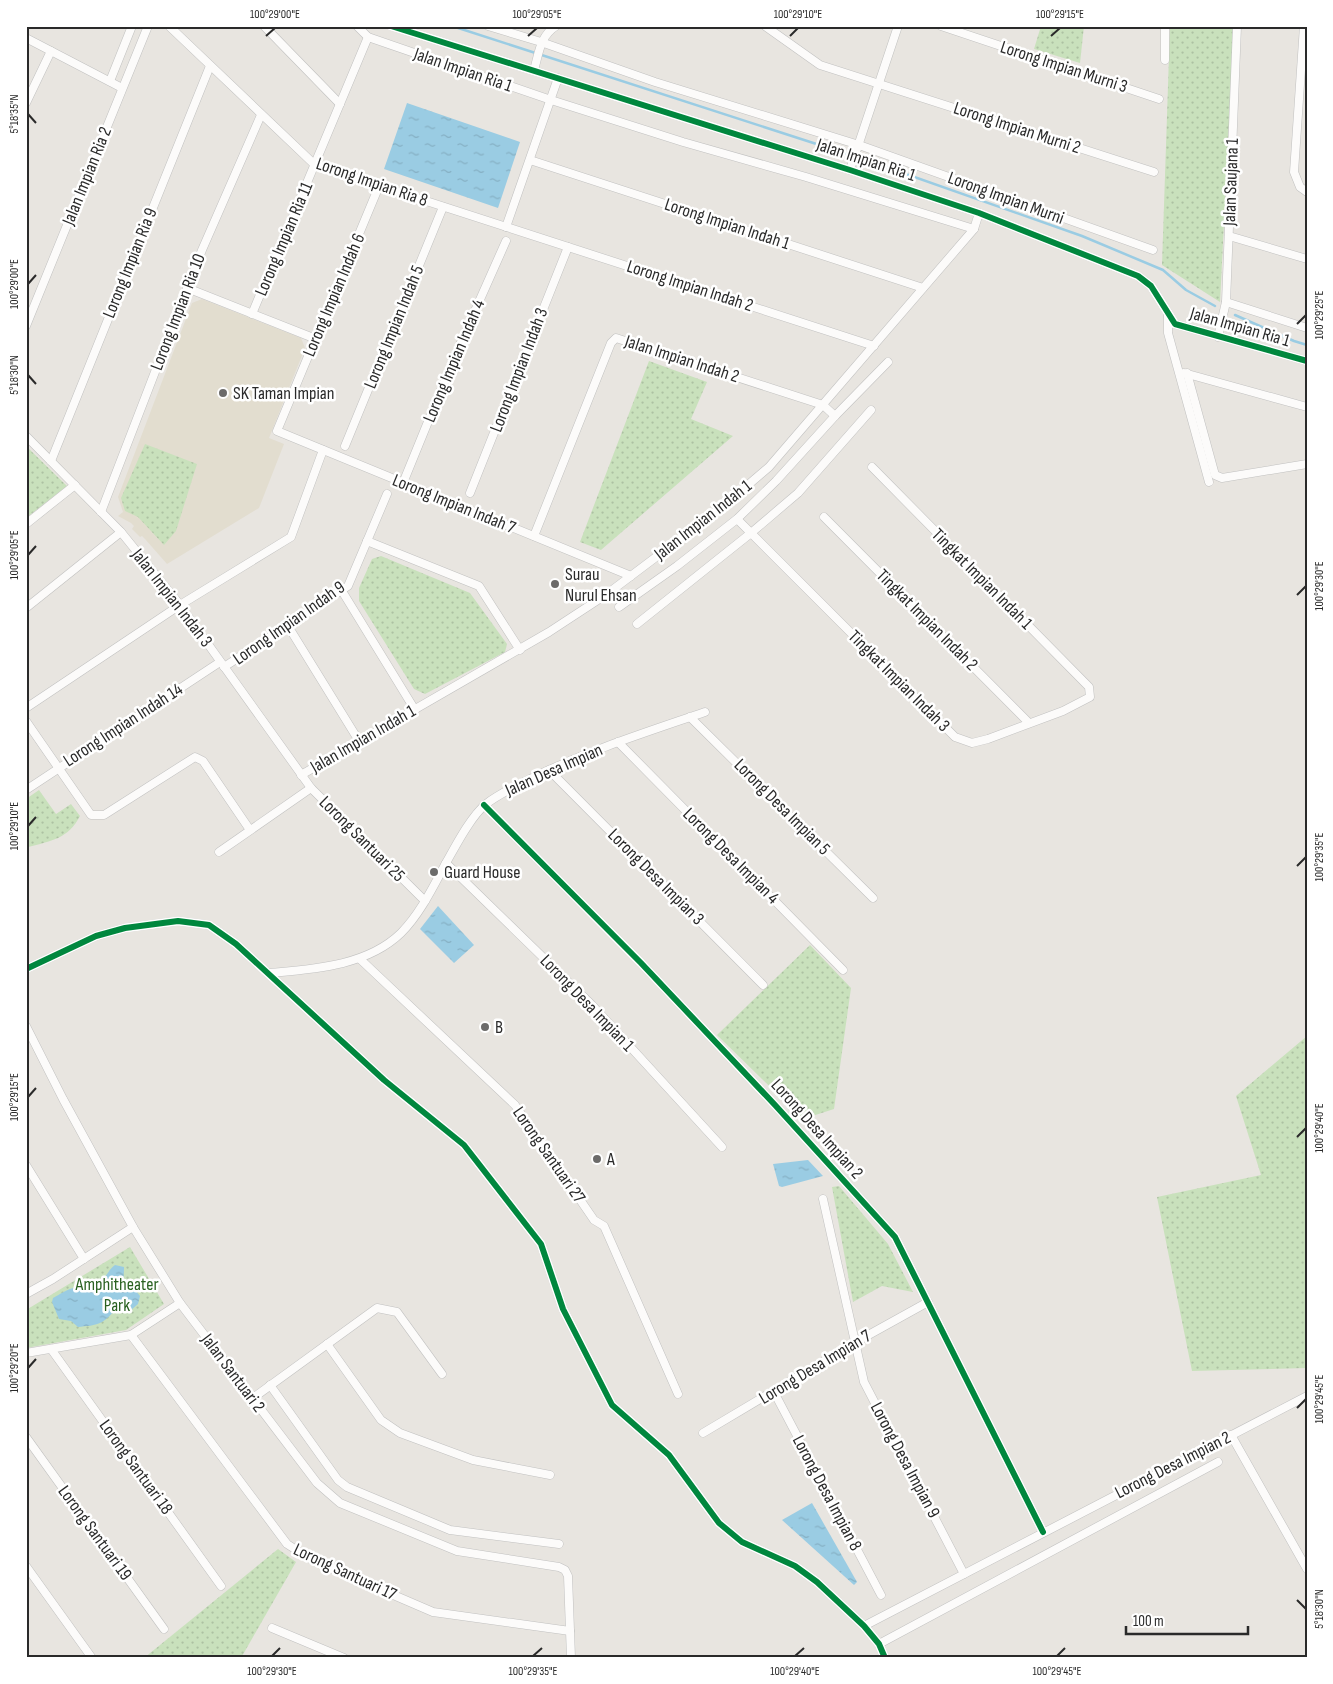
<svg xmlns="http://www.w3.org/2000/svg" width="1333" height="1684" font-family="'Sofia Sans Condensed',sans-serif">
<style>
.education{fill:#e2ddcf}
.grass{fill:url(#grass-dots)}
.water{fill:url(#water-ripples)}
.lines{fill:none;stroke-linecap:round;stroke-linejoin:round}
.stream{stroke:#9acce3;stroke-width:2.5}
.minor-casing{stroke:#c1c1c0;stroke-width:9}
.minor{stroke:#fcfbfa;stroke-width:8}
.cycleway-casing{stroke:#fff;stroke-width:9}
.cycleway{stroke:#00873e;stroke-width:6}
.ticks{fill:none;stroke:#2a2a2a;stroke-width:2}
.poi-dot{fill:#6c6b6a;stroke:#fff;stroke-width:2}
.labels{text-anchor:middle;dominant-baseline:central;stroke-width:5;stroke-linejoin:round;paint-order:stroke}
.street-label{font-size:18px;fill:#2a2a2a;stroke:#fff}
.poi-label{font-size:18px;fill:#2a2a2a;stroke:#fff;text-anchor:start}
.park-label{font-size:18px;fill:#2a6120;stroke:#fff}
.neatline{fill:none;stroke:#2a2a2a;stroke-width:2}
.ticks-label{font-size:12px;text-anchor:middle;fill:#2a2a2a}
</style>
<defs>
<pattern id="grass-dots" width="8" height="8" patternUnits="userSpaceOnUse" patternTransform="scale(1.25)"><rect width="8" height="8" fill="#c9e1bc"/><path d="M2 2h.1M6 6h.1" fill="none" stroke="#adc1a2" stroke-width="1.8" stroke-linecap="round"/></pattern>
<pattern id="water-ripples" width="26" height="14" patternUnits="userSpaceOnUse" patternTransform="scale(1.25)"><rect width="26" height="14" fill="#9acce3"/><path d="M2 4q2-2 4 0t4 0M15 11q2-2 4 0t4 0" fill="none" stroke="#85afc3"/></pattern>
</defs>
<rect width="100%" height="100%" fill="#e8e5e0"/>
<!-- education -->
<polygon class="education" points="202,299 301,338 305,348 269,438 284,444 259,508 167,564 145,539 142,536 140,537 132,529 134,526 131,523 118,516 123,512 118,497 192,303"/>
<!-- grass -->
<g class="grass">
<polygon points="1041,26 1084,26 1080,63 1034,49"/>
<polygon points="1170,26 1234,26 1220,302 1162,265"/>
<polygon points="649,361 707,382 691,419 733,436 601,550 580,542"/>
<polygon points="145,444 197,464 176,531 164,545 138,517 125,511 121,498"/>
<polygon points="26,446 67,486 26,518"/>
<polygon points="381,556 470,593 507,644 505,652 425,694 414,689 359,601 359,588 372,559"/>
<path d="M39,790L56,814L71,804L80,816C68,839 51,841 28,847L26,845V799Z"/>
<polygon points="810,945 851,988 834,1109 803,1119 717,1035"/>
<polygon points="1307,1036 1307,1368 1192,1371 1157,1197 1261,1175 1236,1096"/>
<polygon points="839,1186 888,1244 913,1292 882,1286 853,1302 832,1187"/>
<polygon points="130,1247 164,1304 126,1330 26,1348 26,1310"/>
<polygon points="278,1549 296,1562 241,1658 144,1658"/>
</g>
<!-- water -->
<g class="water">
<polygon points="407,103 520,142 498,208 384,169"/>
<polygon points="438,906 474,945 454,963 420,929"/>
<polygon points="808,1160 823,1176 782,1187 779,1186 773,1164"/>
<path d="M115,1265L124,1267C124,1282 120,1285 136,1291L140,1296L138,1304L130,1311C109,1308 116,1313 102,1322C95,1326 86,1326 78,1327L71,1321L59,1319L52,1302L53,1298C60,1294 68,1289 76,1287C84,1285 91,1289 99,1283C106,1278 108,1270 115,1265Z"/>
<polygon points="812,1503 857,1582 854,1585 782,1520"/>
</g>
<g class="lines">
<!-- stream -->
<g class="stream">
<polyline points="452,26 869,161 1082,236 1163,270 1186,290 1215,306"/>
<polyline points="1235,315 1294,341 1307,345"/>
</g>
<!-- minor casing -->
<g class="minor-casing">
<g id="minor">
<polyline points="169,26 315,165 874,346"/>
<polyline points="264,26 340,104"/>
<polyline points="357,26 368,37 551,100 683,142 806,177 974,229"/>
<polyline points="391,26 850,170 979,213 1138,276 1151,286 1175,324 1307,361"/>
<polyline points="488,26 541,42 655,82 859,145 1153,250"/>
<polyline points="765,26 820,65 1154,172"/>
<polyline points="941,26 1159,99"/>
<polyline points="1304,26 1294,172 1300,187 1307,192"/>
<polyline points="26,38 122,88"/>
<polyline points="1165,60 1165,26"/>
<path d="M534,70C539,53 540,36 556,26"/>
<polyline points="110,81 132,26"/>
<polyline points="26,103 51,51"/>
<polyline points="530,160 923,288"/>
<polyline points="850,170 898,26"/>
<polyline points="379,186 277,431 631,576"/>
<polyline points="506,227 558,78"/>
<polyline points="1229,236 1307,259"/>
<polyline points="187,288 316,339"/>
<polyline points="1226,302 1307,328"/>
<polyline points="1168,313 1168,333 1209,482"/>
<polyline points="252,314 368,37"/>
<polyline points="26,326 148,26"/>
<polyline points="1218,337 1226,302 1237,26"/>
<polyline points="1184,373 1307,407"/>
<polyline points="1187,373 1215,475 1222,478 1307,464"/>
<polyline points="26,436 121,532 180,605 311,788 425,901"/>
<polyline points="345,446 443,207"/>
<polyline points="51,461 210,66"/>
<polyline points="403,483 454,358 506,241"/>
<polyline points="470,493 568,247"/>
<polyline points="101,512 202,250 261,115"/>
<polyline points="824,517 1029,723"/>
<polyline points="737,519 955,737 972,743 988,739 1063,711 1090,697 1089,687 872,467"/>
<polyline points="26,524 75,485"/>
<polyline points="534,536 611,343 616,338 823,405 835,416"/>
<polyline points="367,541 479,586 520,650"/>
<polyline points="342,591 415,710"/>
<polyline points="619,607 677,566 737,519 776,481 835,416 888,362"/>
<polyline points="26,608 121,532"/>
<polyline points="637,624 751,533 798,493 871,410"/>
<polyline points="288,626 359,741"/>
<polyline points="224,667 348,586 387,494"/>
<polyline points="26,708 180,605 291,537 323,450"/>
<polyline points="690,717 873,898"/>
<polyline points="26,721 91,815 104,815 195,757 203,761 250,830"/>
<polyline points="618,742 843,970"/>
<polyline points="549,770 763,985"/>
<polyline points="301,775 549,632 607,594 721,508 769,467 974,229 979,213"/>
<polyline points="26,790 220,662"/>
<polyline points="484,805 641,963 775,1105 895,1237 1043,1532"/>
<polyline points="219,852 311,788"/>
<polyline points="446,863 592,1005 722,1147"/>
<polyline points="360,959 515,1105 594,1220 604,1226 678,1394"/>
<polyline points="26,969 96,936 125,928 178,921 209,925 236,944 384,1080 464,1145 541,1244 563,1309 612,1405 669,1455 719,1523 742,1542 795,1566 817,1582 864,1626 879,1644 885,1658"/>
<path d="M269,973C314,969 367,966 401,933C420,914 433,887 446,863C455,847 471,816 486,804C500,793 516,786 532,778C587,751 647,732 705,712"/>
<polyline points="26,1026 63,1099 133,1227 180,1303 317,1483 340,1503 457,1551 559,1567 565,1570 568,1576 571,1658"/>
<polyline points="26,1165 84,1259"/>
<polyline points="823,1199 864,1382 964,1574"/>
<polyline points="26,1294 53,1279 133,1227"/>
<polyline points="131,1335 287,1544 312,1560 433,1612 570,1631"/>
<polyline points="327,1344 381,1420 400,1433 473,1460 550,1475"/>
<polyline points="51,1349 221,1586"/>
<polyline points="26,1353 131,1335 180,1303"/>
<polyline points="270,1385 338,1480 347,1487 450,1530 559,1544"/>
<polyline points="774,1392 881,1595"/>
<polyline points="253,1398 377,1308 397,1312 442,1374"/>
<polyline points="703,1433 854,1343 928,1302"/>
<polyline points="1231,1435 1307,1569"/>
<polyline points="26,1437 164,1629"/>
<polyline points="26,1566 92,1658"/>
<polyline points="864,1626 1307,1396"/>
<polyline points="272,1628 344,1658"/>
<polyline points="879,1644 1218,1462"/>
</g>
</g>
<!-- minor -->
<use href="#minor" class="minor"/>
<!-- cycleway casing -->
<g class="cycleway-casing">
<g id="cycleway">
<polyline points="391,26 850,170 979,213 1138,276 1151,286 1175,324 1307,361"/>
<polyline points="484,805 641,963 775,1105 895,1237 1043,1532"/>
<polyline points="26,969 96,936 125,928 178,921 209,925 236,944 384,1080 464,1145 541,1244 563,1309 612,1405 669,1455 719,1523 742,1542 795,1566 817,1582 864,1626 879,1644 885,1658"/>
</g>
</g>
<!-- cycleway -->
<use href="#cycleway" class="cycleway"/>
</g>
<!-- ticks -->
<path class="ticks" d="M266,36L275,28M528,36L537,28M790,36L798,28M1051,36L1060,28M28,114L36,123M28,284L36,275M1297,324L1306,315M28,375L36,384M28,555L36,546M1297,595L1306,586M28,826L36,817M1297,866L1306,857M28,1097L36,1088M1297,1137L1306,1128M28,1368L36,1359M1297,1408L1306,1399M1297,1600L1306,1609M272,1656L280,1648M533,1656L542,1648M795,1656L804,1648M1057,1656L1065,1648"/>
<!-- markers -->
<g class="poi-dot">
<circle cx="223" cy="393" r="5"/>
<circle cx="555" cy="584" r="5"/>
<circle cx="434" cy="872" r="5"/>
<circle cx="485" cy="1027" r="5"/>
<circle cx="597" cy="1159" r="5"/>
</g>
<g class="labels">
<!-- street labels -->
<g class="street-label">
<text transform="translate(1064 67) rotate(18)">Lorong Impian Murni 3</text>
<text transform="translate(463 70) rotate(19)">Jalan Impian Ria 1</text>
<text transform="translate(1017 128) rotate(18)">Lorong Impian Murni 2</text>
<text transform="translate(866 160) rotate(18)">Jalan Impian Ria 1</text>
<text transform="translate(87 176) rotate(-68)">Jalan Impian Ria 2</text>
<text transform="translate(372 182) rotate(19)">Lorong Impian Ria 8</text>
<text transform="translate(1231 182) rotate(-88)">Jalan Saujana 1</text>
<text transform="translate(1006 198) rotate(20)">Lorong Impian Murni</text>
<text transform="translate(727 224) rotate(18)">Lorong Impian Indah 1</text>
<text transform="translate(284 239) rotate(-67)">Lorong Impian Ria 11</text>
<text transform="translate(130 263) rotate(-68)">Lorong Impian Ria 9</text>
<text transform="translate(690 286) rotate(18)">Lorong Impian Indah 2</text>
<text transform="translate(334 295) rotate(-67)">Lorong Impian Indah 6</text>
<text transform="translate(178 312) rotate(-69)">Lorong Impian Ria 10</text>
<text transform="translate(394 327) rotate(-68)">Lorong Impian Indah 5</text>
<text transform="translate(1240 327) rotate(16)">Jalan Impian Ria 1</text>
<text transform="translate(682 359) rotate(18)">Jalan Impian Indah 2</text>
<text transform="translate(454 361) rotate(-67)">Lorong Impian Indah 4</text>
<text transform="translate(519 370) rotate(-69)">Lorong Impian Indah 3</text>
<text transform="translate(454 504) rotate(22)">Lorong Impian Indah 7</text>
<text transform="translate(703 520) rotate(-38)">Jalan Impian Indah 1</text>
<text transform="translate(982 579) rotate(45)">Tingkat Impian Indah 1</text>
<text transform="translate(172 598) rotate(52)">Jalan Impian Indah 3</text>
<text transform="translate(927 620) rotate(45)">Tingkat Impian Indah 2</text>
<text transform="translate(289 623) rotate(-35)">Lorong Impian Indah 9</text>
<text transform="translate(899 681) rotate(45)">Tingkat Impian Indah 3</text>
<text transform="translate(123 725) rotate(-33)">Lorong Impian Indah 14</text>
<text transform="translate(363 739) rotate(-30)">Jalan Impian Indah 1</text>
<text transform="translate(554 770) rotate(-24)">Jalan Desa Impian</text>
<text transform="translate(782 807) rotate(45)">Lorong Desa Impian 5</text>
<text transform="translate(362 839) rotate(45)">Lorong Santuari 25</text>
<text transform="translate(731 856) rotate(45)">Lorong Desa Impian 4</text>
<text transform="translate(656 877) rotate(45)">Lorong Desa Impian 3</text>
<text transform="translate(587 1003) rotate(46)">Lorong Desa Impian 1</text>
<text transform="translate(817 1129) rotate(48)">Lorong Desa Impian 2</text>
<text transform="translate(549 1155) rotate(55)">Lorong Santuari 27</text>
<text transform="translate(815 1367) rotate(-31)">Lorong Desa Impian 7</text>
<text transform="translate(233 1373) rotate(53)">Jalan Santuari 2</text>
<text transform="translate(905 1460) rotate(62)">Lorong Desa Impian 9</text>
<text transform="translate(1173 1465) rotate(-27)">Lorong Desa Impian 2</text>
<text transform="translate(136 1467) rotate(54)">Lorong Santuari 18</text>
<text transform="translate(827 1493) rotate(62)">Lorong Desa Impian 8</text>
<text transform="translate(95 1533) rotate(54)">Lorong Santuari 19</text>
<text transform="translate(345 1572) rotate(25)">Lorong Santuari 17</text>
</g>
<!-- poi labels -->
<g class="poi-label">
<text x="233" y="393">SK Taman Impian</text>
<text x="565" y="574">Surau<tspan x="565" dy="21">Nurul Ehsan</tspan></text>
<text x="444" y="872">Guard House</text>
<text x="495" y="1027">B</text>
<text x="607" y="1159">A</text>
</g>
<!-- park labels -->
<g class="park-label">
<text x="117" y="1284">Amphitheater<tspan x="117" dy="21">Park</tspan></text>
</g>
</g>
<!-- border -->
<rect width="1333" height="1684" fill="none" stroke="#ffffff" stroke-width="55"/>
<!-- scale -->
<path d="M1126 1626v8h122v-8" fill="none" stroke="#2a2a2a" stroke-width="2.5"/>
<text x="1133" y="1626" font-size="15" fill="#2a2a2a" stroke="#ffffff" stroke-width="4" paint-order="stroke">100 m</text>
<rect x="28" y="28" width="1278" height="1628" class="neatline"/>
<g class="ticks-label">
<text x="275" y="18">100°29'00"E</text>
<text x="537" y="18">100°29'05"E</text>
<text x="798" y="18">100°29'10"E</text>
<text x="1060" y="18">100°29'15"E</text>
<text transform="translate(14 114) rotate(-90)" y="4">5°18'35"N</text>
<text transform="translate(14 284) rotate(-90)" y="4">100°29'00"E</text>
<text transform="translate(1319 315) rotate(-90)" y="4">100°29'25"E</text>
<text transform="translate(14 375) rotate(-90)" y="4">5°18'30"N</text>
<text transform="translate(14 555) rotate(-90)" y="4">100°29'05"E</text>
<text transform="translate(1319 586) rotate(-90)" y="4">100°29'30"E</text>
<text transform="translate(14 826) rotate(-90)" y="4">100°29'10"E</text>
<text transform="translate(1319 857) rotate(-90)" y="4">100°29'35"E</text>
<text transform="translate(14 1097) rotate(-90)" y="4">100°29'15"E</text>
<text transform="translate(1319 1128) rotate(-90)" y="4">100°29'40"E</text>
<text transform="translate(14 1368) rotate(-90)" y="4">100°29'20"E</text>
<text transform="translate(1319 1399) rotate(-90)" y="4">100°29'45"E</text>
<text transform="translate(1319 1609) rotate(-90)" y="4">5°18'30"N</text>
<text x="272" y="1675">100°29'30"E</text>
<text x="533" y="1675">100°29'35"E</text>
<text x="795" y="1675">100°29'40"E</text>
<text x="1057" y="1675">100°29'45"E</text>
</g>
</svg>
